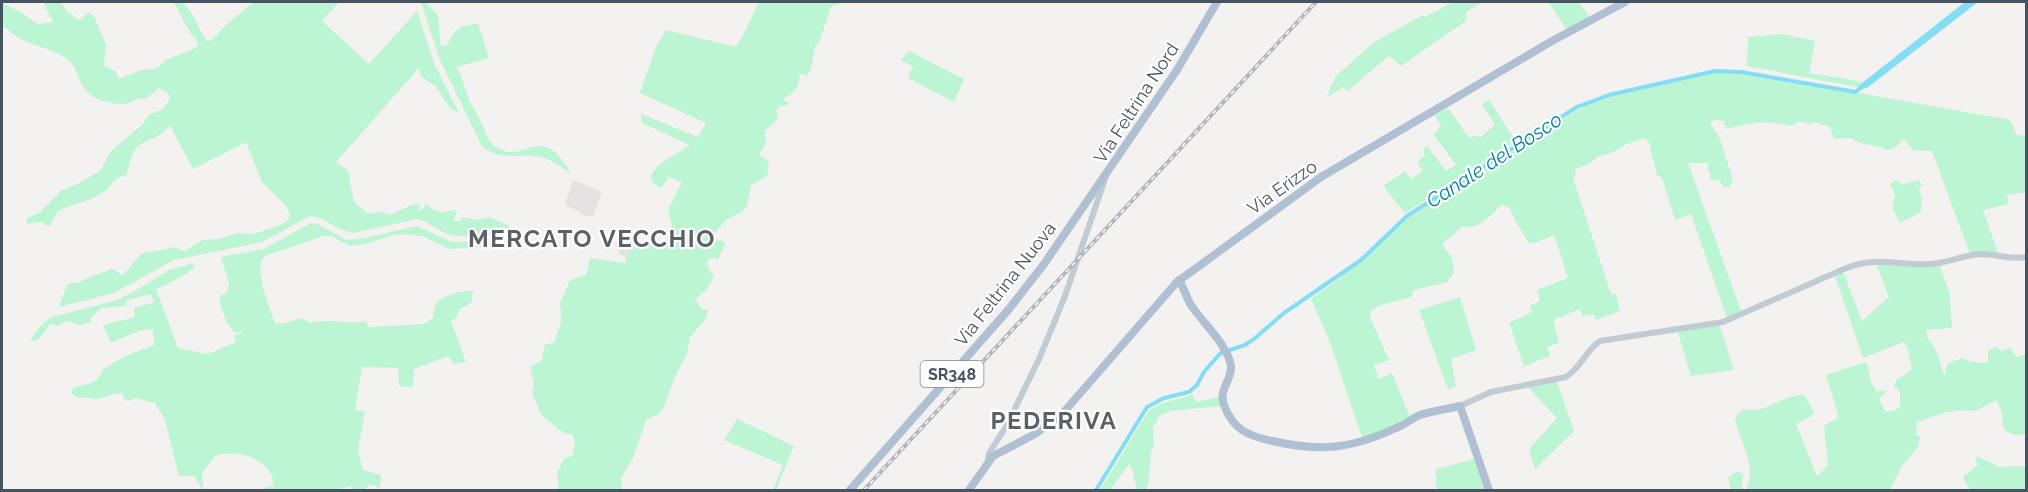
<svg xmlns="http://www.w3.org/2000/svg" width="2028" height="492" font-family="Raleway,sans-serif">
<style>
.education{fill:#e5e2e3}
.green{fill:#bcf5d2}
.water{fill:#84ddf6}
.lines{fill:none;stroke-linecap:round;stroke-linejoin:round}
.canal{stroke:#84ddf6;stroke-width:4}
.minor{stroke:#c0cbd4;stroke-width:6}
.major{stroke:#aec0d2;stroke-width:8}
.rail-casing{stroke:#b2b6bc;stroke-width:4}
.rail{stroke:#fff;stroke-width:1.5;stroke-dasharray:4.5;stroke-linecap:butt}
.labels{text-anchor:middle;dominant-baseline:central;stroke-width:4.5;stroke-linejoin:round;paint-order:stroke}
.shield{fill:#fff;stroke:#7e8790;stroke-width:1.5}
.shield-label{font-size:16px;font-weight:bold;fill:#465461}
.street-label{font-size:18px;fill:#465461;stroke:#fff}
.water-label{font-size:20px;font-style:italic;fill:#037ea1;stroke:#fff}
.district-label{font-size:24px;font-weight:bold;letter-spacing:1.5px;fill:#5c6167;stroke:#fff}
</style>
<rect width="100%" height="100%" fill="#f4f1f1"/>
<!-- education -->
<g class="education">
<polygon points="573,180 602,192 593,216 585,216 565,204"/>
<polygon points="628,235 633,244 628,261 625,260 626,256 620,255 615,243"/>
</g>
<!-- green -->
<g class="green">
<path d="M43,2H61L68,13L73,14L74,18L79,20L88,13L94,16L106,45L104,65L115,71L119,79L139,71L157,68L164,61L193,49L198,45L197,40L190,33L174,2H182L191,12L206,41L212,40L229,22L254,2H339L322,21L369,64L417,11L434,63L459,113L451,109L436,87L421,76L419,68L336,162L348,171L354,202L368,214L383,212L389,215C399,212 410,203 420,204L419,210H422L426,204C440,215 440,212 456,210L457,212L454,218L455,221H461L462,217L477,220L489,217L510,226L507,234C491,235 463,239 448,234C437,230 429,222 417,219L353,233L339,229L320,218L310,216L262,242L174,260L114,293L59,307L67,285L74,282L79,283L83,280L112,269L123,275L141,254L174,247L185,251L203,240L218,239L239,233L254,234L280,225L288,221L290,215L286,206L262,182L246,142L193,169L170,125C158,141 144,138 135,150C129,157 130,169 125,178L123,175C110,181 113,185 105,191C92,201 73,204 58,211L49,227L42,222L27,224L26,219L40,212L62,190L80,183L101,170L111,151L142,125L149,115L163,109L170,98L168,93L159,88L145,99C137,98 136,100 129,103C122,106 108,102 101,100C75,91 83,72 67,59C52,48 31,46 16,36C9,32 10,29 2,26V3L20,12L38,24L53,22Z"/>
<path d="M421,2H426L438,16L441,46L447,45L456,29L458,31L460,27L478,23L489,58L456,67C463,76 464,87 468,97C471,106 477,113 481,122C485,130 487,140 494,146C527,168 539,118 571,173C562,168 552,160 541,157C521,152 499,162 482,146L440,60Z"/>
<path d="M759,2H840L838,5H834L831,7L820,40L815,47L811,68L807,76L800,73L798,86L791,94L783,99L789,103L788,105L779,106L776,111L778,119L765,131L766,143L760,153L761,157L766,159L769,164L767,176L751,185L747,206L741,213L727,219L713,235L715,241L721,240L725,244L718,259L712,258L707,261L709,270L714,277L706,290L695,300L703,310L706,309L708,311L705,320L690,337L687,354L675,377L663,409L659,414L646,420L633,458L621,478L622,490H559L557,473L564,459L572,456L575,444L573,435L564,433L542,416L532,393L534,384L530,366L541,362L545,344L554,343L561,323V308L559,306L570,280L586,275L590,258L625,263L632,246L644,249L651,241L666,244L672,225L668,210L682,182L669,177L661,188L653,183L651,177C655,162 677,156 690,145L642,123L641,114L698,137L706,123L640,93L656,47L666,30L736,47L746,29Z"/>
<polygon points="1453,2 1482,2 1466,12 1466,21 1401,66 1389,56 1347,91 1343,87 1326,98 1336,76 1374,42 1423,15 1425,17"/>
<polygon points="1548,2 1579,2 1589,17 1567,30"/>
<polygon points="1782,34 1815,41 1809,73 1863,82 1857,87 1747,66 1748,37"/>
<polygon points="909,51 964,79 954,102 908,78 913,67 901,60"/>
<path d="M1736,71L2010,120L2017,135L2026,136V192L2007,195L2009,204L1983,210L1998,253L1970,254L1932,151H1914L1904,139L1895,148L1886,150C1876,143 1861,147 1852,138L1834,139L1830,127L1816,122L1810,124L1799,121L1791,126C1765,119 1752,123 1727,129L1725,127L1724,121L1715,120L1710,123L1720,139L1733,180L1729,187H1723L1720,181L1710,179L1711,173L1707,169L1709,163H1688L1742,314L1728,321L1691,214L1675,220L1662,178L1657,175L1649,142L1644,138L1627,144L1614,152L1599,156L1589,164L1575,169L1576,175L1573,178L1611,294H1616L1620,311L1596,320L1594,314L1583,316L1580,309L1553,320L1559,343L1547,347L1550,356L1524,366L1509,323L1532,312L1530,305L1540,301L1537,290L1568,278L1554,235L1537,242L1528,243C1523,230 1514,222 1510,208L1501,205C1490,217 1479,229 1462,227L1443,243V246L1452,258L1454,272L1447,282L1414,290L1411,297L1381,305L1370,311V317L1389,360L1374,365L1379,379L1392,373L1411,420L1363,440L1328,337L1311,299L1340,278L1358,259L1380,244L1404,220L1584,106C1606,96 1629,93 1652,87C1679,81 1708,70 1736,71Z"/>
<polygon points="1489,100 1516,142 1405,213 1383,186 1405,171 1411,179 1423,171 1417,162 1425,156 1423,150 1427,146 1446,171 1456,165 1434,135 1437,130 1441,126 1435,115 1448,108 1469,138 1476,135 1480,138 1495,124 1482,104"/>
<path d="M1898,180L1901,185L1919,180L1922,184L1919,190L1922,199L1921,211C1914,218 1907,218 1900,223L1892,207L1895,195L1890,184Z"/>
<path d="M311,223L318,224L347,240L365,238L417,226L452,242L498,241L500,246L449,249L425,237L409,234L394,235L366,244L350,246L331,236H323L265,256C252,267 270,308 275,323L282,324L301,318L310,323C328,318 346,325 365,321L369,327L424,324L433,318C434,313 433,308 436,304C443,295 463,290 473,291L472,302L459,310L456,318L451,321L466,362L454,364L448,356L414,369L413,387L399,386L398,368L362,367L355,410L365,411L358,450L363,470L381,475L380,488L370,484L364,490H353L351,486L337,490H259L274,485C273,480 272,474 269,471C259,455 233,450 215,456L202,473L203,490L194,476H179L165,420L155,403L136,398L128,401L124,399L122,393C113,393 106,397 98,399C91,400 85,396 78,398L72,394V390L74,387C88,384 99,383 103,369L126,356L154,345L153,329L141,330L111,343L103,325L135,317L134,308L154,302L151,294L127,300L126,306L101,308L90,319L91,322L82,325L66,321L59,326L51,324L37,341L30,340L42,324L52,317L117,300L130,294L169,270L193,263L194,268C182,277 169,284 156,289L178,348L208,354L236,342L234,336L242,333V331L236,333C225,325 223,311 219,299L221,295L227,293L229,283L221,257L264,249Z"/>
<path d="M1875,261L1939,263L1950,295L1952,328L1927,330V338C1940,351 1938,361 1945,376L1947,364L1961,358L1972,362L1988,363V351L1996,347L2001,351L2010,348L2017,357L2026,354V434L2014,435L2006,431L2002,423L2003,417L1997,400L1975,411L1960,410L1943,413L1917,422L1916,434L1920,438L1918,447L1902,466L1890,490H1746C1758,467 1741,444 1735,420L1737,415L1744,409C1764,416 1784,393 1804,395L1814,412L1810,417L1796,424L1817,476L1828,465L1824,426L1839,417L1826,375L1865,362L1868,367L1871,382L1877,392L1884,390L1886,392L1879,399L1886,412L1892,411L1900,407V392L1894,386L1896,380L1905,375L1912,369L1907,346L1904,342L1863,358L1834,273L1842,269L1862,321L1889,297Z"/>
<polygon points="1460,297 1476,350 1451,359 1456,386 1448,389 1419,310"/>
<polygon points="1719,323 1734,370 1691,376 1677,330"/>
<polygon points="1556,379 1574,431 1535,469 1529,449 1557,418 1525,384"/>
<path d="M1192,394L1196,402L1219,397L1221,406L1171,411L1160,415L1153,428L1154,445L1151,452L1149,479L1146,490H1137L1132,469L1129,464L1110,490H1100L1148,412C1160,400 1178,401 1192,394Z"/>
<polygon points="737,419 794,446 776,490 773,490 783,465 724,440"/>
<polygon points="1978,457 2000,467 2024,466 2026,469 2026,490 1970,490 1963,477 1978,465 1975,458"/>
<polygon points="1474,459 1485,490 1439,490 1435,486 1437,481 1435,472 1437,469"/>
<polygon points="1738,471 1743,475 1742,487 1745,490 1731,490 1728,477"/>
</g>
<!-- water -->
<polygon class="water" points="1965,2 1978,2 1867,88 1857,87"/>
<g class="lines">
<!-- canal -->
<polyline class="canal" points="1096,490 1147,407 1164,398 1189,392 1197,385 1204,372 1217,357 1221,353 1245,345 1254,339 1284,313 1361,260 1407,216 1577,107 1609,95 1715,71 1741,72 1850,91 1855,92 1864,86"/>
<!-- minor -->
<g class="minor">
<path d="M1460,406L1491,392L1566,377C1581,368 1586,350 1600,341L1723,322L1844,269C1877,255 1898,266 1931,264C1948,263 1963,255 1981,254C1996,254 2011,260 2026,257"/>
<polyline points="988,460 989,453 1007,425 1039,359 1065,296 1106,176"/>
</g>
<!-- major -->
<g class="major">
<path d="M1179,280C1184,288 1186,297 1191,305C1202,322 1228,345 1231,366C1232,380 1218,390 1224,405C1233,430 1249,436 1272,441C1321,452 1351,449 1396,428C1405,425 1412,418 1420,415C1433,411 1447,409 1460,406L1489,490"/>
<polyline points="850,490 1009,309 1044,264 1177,70 1217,2"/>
<polyline points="969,490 993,456 1035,434 1063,413 1176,283 1184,277 1321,177 1552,41 1625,2"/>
</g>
<!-- rail casing -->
<g class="rail-casing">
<polyline id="rail" points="864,490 1316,2"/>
</g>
<!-- rail -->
<use href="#rail" class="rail"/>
</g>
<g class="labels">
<!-- shield labels -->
<rect class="shield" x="920.5" y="361" width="63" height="26" rx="4.5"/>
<g class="shield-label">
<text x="952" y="374">SR348</text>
</g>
<!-- street labels -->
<g class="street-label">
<text transform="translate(1136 103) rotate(-57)">Via Feltrina Nord</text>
<text transform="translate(1282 187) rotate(-35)">Via Erizzo</text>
<text transform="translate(1005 284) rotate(-52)">Via Feltrina Nuova</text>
</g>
<!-- water labels -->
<g class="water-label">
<text transform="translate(1494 160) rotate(-33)">Canale del Bosco</text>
</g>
<!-- district labels -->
<g class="district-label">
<text x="592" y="238">MERCATO VECCHIO</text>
<text x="1054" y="420">PEDERIVA</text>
</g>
</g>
<!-- border -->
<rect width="2028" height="492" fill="none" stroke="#465461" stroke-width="6"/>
</svg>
